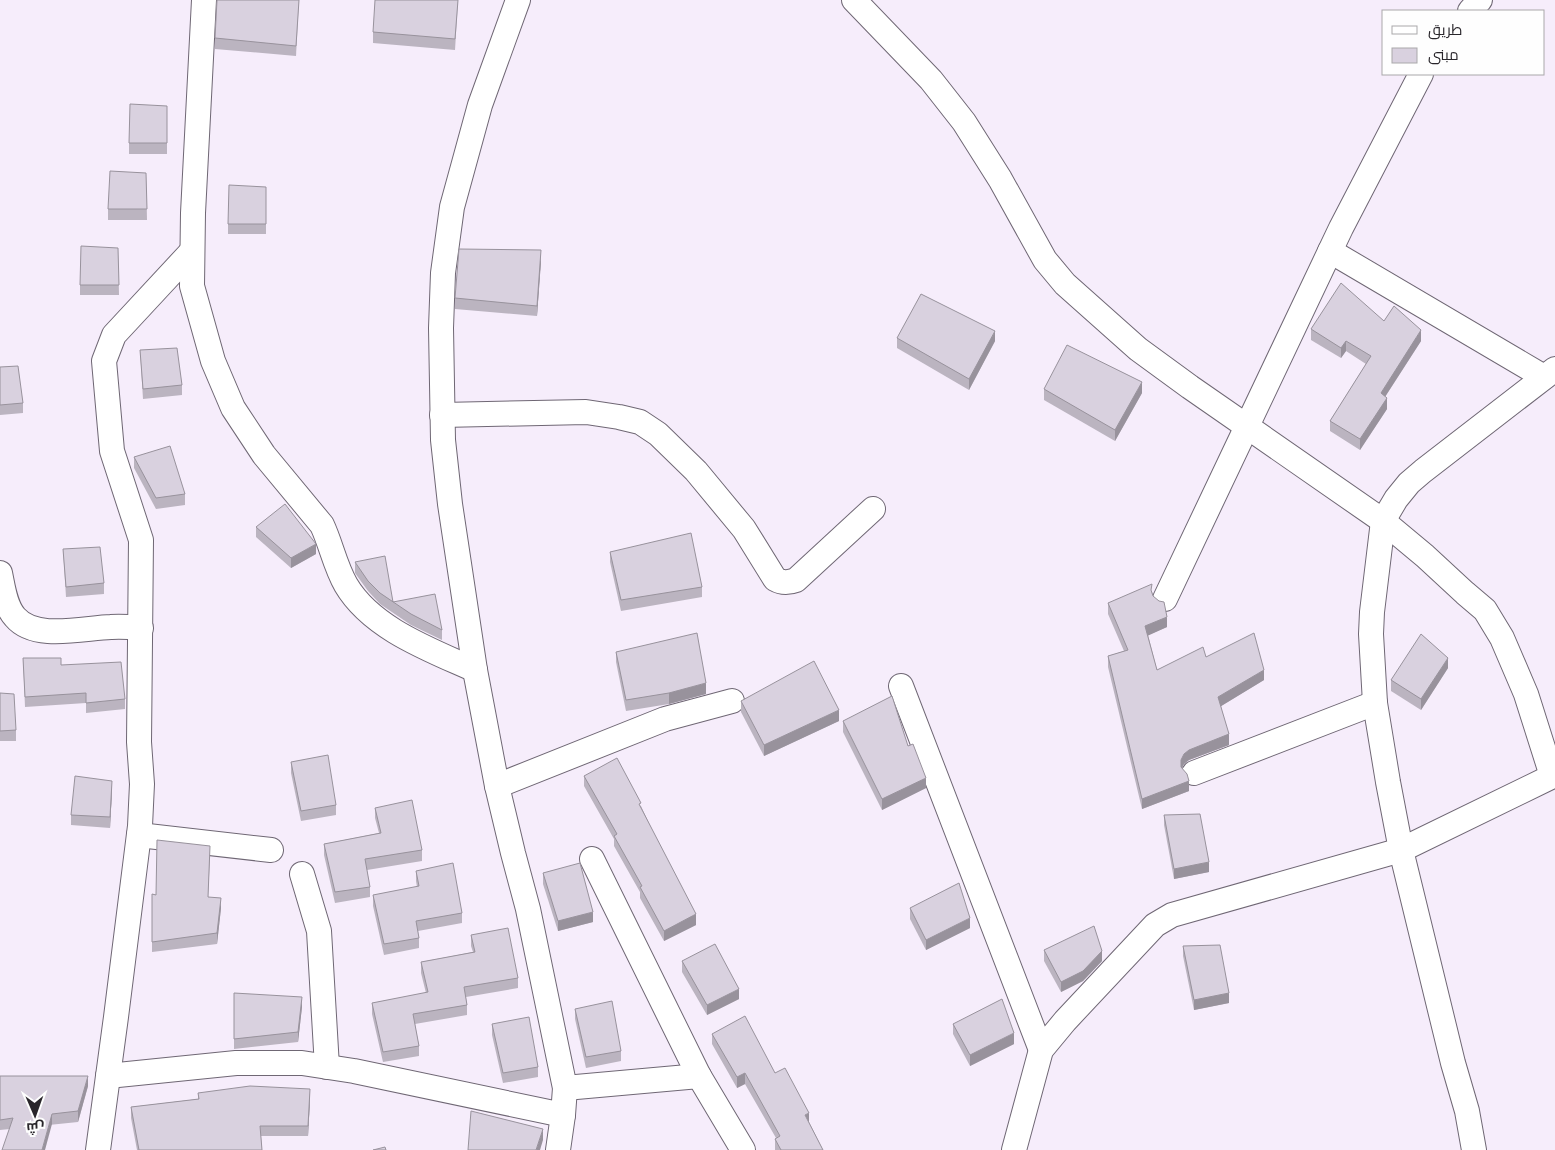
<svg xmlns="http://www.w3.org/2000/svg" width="1555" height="1150" font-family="Karla,Cairo,sans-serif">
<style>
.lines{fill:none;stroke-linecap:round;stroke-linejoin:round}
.minor-casing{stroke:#6f6774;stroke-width:26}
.minor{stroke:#fff;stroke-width:24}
.wall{fill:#bbb4c0}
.shaded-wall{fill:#98929c}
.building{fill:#d9d1df;stroke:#98929c}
</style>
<rect width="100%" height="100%" fill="#f6edfb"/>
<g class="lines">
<!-- minor casing -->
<g class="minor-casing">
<g id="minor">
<path d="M204,0L193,213L192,286L213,361L233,408L264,455L322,525C331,544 335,566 346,585C372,629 431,650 475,670"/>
<polyline points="518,0 480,105 452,207 443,273 441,328 443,440 450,504 475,670 497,786 513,853 528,909 565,1088 563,1115 558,1150"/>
<polyline points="854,0 931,80 964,122 1000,179 1045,260 1065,284 1138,349 1190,387 1383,521 1425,556 1465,593 1485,610 1502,638 1526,694 1552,776"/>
<polyline points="1470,11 1480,0"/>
<polyline points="1330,251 1544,377"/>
<path d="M442,415L586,412L619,417L640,422L658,434L696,471L744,529L775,579C782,583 788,583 796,580L873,509"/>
<path d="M0,573C3,587 5,606 15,617C35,641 83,628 111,627C121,626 131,627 141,628"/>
<polyline points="1165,599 1341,228 1421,74"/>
<polyline points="901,686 1041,1050"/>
<polyline points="1194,773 1375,703"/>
<polyline points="497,786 665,719 732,701"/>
<polyline points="139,835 271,850"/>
<polyline points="592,859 699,1076 743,1150"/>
<polyline points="302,874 319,931 327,1067"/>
<polyline points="108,1076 236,1063 302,1063 354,1071 563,1115"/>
<polyline points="565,1088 699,1076"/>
<polyline points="98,1150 116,1017 140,826 142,784 139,742 141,540 112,451 104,361 114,335 192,251"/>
<polyline points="1014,1150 1041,1050 1065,1021 1155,925 1172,915 1401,850 1555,775"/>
<polyline points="1474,1150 1467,1111 1453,1063 1401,850 1388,782 1375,703 1371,634 1372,612 1383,521 1396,499 1409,483 1423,471 1555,369"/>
</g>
</g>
<!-- minor -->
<use href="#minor" class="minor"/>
</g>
<!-- wall -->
<g class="wall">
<polygon points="299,0 296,56 215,49 215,38"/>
<polygon points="458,0 455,50 373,43 373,32"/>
<polygon points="167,106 167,154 129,154 129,143"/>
<polygon points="146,173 147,220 108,220 108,209"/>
<polygon points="266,187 266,234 228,234 228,224"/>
<polygon points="118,248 119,295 80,295 80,285"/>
<polygon points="541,261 537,316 455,309 455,298"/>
<polygon points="1384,321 1421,341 1385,397 1387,409 1360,450 1330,431 1330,421 1366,364 1346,351 1341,358 1311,340 1311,329"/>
<polygon points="897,338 995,341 969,390 897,348"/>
<polygon points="140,350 182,385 182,395 143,399"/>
<polygon points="0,367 23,403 23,413 0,415"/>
<polygon points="1044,389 1142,393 1115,441 1044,400"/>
<polygon points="134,457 185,494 185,505 156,509 134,468"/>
<polygon points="256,527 316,554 291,568 256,537"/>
<polygon points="63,549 104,583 104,594 66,597"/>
<polygon points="610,552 702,587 702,597 621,611 610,562"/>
<polygon points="355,562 393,602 442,630 442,640 411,625 380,604 368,591 355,573"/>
<polygon points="1152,592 1167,627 1148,635 1157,670 1206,657 1264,680 1221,706 1229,745 1189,760 1184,764 1182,768 1189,791 1142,809 1108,667 1108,656 1124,651 1108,614 1108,603"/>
<polygon points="616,652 706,694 669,704 626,711 616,662"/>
<polygon points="23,658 61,665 125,699 125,709 86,713 86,703 25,707"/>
<polygon points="1448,668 1421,710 1391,691 1391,680"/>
<polygon points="0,693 16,730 16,741 0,741"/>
<polygon points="741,701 839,721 764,756 741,712"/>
<polygon points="843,721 908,746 926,788 882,810 843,732"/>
<polygon points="291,762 336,805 336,815 301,821 291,773"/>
<polygon points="584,776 641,806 696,925 664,941 640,898 640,892 614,846 614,839 584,786"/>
<polygon points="112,791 110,828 71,825 71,815"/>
<polygon points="375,808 422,850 422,861 367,870 370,887 370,897 335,903 324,855 324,844 379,833 375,818"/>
<polygon points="1164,815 1209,872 1174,879 1164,825"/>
<polygon points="210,857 208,897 221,908 217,944 152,952 152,894 156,895"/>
<polygon points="416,871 462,913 462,923 418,931 419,938 419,948 384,955 373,906 373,895 417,887 416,881"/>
<polygon points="543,873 593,922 558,931 543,884"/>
<polygon points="910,908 970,928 926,950 910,919"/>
<polygon points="471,935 518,978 518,988 466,997 467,1005 467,1015 415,1024 419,1046 419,1056 383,1062 372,1014 372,1003 426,993 421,973 421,962 473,952 471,946"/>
<polygon points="1183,946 1229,1003 1194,1010 1183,956"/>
<polygon points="1044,950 1102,961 1083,981 1061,992 1044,961"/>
<polygon points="682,961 739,999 707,1015 682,972"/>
<polygon points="234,993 302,1007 298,1042 234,1049"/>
<polygon points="575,1009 621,1051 621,1061 586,1068 575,1019"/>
<polygon points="492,1024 538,1067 538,1077 503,1083 492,1035"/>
<polygon points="953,1024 1014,1044 970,1066 953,1034"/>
<polygon points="712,1034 775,1073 809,1122 823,1150 775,1150 775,1139 776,1138 745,1084 737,1088 712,1044"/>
<polygon points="0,1076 88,1086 78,1122 0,1130"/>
<polygon points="198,1093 310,1100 308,1136 261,1136 262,1150 137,1150 131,1118 131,1107 198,1099"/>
</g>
<!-- shaded-wall -->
<g class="shaded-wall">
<polygon points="541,250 541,261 537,316 537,306"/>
<polygon points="1421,330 1421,341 1381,403 1381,393"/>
<polygon points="995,331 995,341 969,390 969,379"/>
<polygon points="1346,341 1346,351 1341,358 1341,348"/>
<polygon points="1142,382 1142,393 1115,441 1115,430"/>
<polygon points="1387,398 1387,409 1360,450 1360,439"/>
<polygon points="316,544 316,554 291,568 291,558"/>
<polygon points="1167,617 1167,627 1145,637 1145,626"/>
<polygon points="1448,658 1448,668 1421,710 1421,699"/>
<polygon points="1264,670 1264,680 1218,708 1218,697"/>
<polygon points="706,683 706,694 669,704 669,693"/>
<polygon points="839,710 839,721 764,756 764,745"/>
<polygon points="1229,734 1229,745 1189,760 1184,764 1181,770 1181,760 1184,754 1189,750"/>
<polygon points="926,778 926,788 882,810 882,799"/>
<polygon points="112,781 112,791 110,828 110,817"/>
<polygon points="1189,781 1189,791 1142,809 1142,799"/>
<polygon points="1209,862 1209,872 1174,879 1174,869"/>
<polygon points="221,898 221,908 217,944 217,933"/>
<polygon points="593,912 593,922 558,931 558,921"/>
<polygon points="696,914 696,925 664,941 664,931"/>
<polygon points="970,918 970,928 926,950 926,940"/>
<polygon points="1102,951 1102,961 1083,981 1061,992 1061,982"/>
<polygon points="739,989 739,999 707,1015 707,1005"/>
<polygon points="1229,993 1229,1003 1194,1010 1194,1000"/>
<polygon points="302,997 302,1007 298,1042 298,1032"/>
<polygon points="1014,1033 1014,1044 970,1066 970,1055"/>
<polygon points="745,1073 745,1084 737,1088 737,1077"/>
<polygon points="88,1076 88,1086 78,1122 78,1111"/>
<polygon points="310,1089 310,1100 308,1136 308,1126"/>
<polygon points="809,1113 809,1123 805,1115"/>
<polygon points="52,1114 52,1124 45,1150 42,1150"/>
<polygon points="543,1129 543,1140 540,1150 536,1150"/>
</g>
<!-- building -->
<g class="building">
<polygon points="217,0 299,0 296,46 215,38"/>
<polygon points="375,0 458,0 455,39 373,32"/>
<polygon points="130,104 167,106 167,143 129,143"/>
<polygon points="110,171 146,173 147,209 108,209"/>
<polygon points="229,185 266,187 266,224 228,224"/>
<polygon points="81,246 118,248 119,285 80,285"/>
<polygon points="459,249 541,250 537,306 455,298"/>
<polygon points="1341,283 1384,321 1394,306 1421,330 1381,393 1387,398 1360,439 1330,421 1371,356 1346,341 1341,348 1311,329"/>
<polygon points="921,294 995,331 969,379 897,338"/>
<polygon points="1067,345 1142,382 1115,430 1044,389"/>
<polygon points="177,348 182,385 143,389 140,350"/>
<polygon points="18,366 23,403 0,405 0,367"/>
<polygon points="170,446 185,494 156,498 134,457"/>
<polygon points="285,504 316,544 291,558 256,527"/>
<polygon points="691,533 702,587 621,600 610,552"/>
<polygon points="100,547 104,583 66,587 63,549"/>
<polygon points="385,556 393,602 435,594 442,630 411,614 380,593 368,581 355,562"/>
<polygon points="1152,584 1151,590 1153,596 1159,601 1164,602 1167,617 1145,626 1157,670 1203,647 1206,657 1254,633 1264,670 1218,697 1229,734 1189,750 1184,754 1181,760 1181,767 1187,774 1189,781 1142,799 1108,656 1128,650 1108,603"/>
<polygon points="697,633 706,683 669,693 626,700 616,652"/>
<polygon points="1421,634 1448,658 1421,699 1391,680"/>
<polygon points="23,658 61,658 61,665 121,662 125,699 86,703 86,693 25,697"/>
<polygon points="814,661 839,710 764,745 741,701"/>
<polygon points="0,693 14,694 16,730 0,731"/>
<polygon points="892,696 908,746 913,744 926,778 882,799 843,721"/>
<polygon points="328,755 336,805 301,811 291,762"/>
<polygon points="617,758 641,803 639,804 696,914 664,931 640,887 642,886 614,836 617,834 584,776"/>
<polygon points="75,776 112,781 110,817 71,815"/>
<polygon points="412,800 422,850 365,859 370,887 335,892 324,844 381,833 375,808"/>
<polygon points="1200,814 1209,862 1174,869 1164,815"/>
<polygon points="157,840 210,846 208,897 221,898 217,933 152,942 152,894 156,895"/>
<polygon points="453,863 462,913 416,921 419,938 384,944 373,895 419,886 416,871"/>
<polygon points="580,863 593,912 558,921 543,873"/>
<polygon points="959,883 970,918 926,940 910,908"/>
<polygon points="1094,926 1102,951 1083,971 1061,982 1044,950"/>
<polygon points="508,928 518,978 464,987 467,1005 413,1014 419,1046 383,1052 372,1003 428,992 421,962 475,952 471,935"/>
<polygon points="715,944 739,989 707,1005 682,961"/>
<polygon points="1220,945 1229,993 1194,1000 1183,946"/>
<polygon points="234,993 302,997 298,1032 234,1039"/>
<polygon points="1002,999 1014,1033 970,1055 953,1024"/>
<polygon points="612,1001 621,1051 586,1057 575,1009"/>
<polygon points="745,1016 775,1073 785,1068 809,1113 805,1115 823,1150 781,1150 775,1139 780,1136 745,1073 737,1077 712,1034"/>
<polygon points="529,1017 538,1067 503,1073 492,1024"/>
<polygon points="0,1076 88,1076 78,1111 52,1114 42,1150 2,1150 13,1118 0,1120"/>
<polygon points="250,1086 310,1089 308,1126 260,1126 262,1150 139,1150 131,1107 199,1099 198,1093"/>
<polygon points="471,1111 543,1129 536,1150 468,1150"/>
<polygon points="385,1147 386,1150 373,1150"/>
</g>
<!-- legend -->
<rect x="1382" y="10" width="162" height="65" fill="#fefefe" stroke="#a9a8aa"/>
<rect x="1392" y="26" width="25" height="8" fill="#ffffff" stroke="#a9a8aa"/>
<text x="1428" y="35" font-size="15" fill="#29262b">طريق</text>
<rect x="1392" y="48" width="25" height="15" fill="#d9d1df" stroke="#a9a8aa"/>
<text x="1428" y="60" font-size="15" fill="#29262b">مبنى</text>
<!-- north arrow -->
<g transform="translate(35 1115) rotate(178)" stroke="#fefefe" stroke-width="4" paint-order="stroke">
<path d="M0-4L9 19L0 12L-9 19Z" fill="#29262b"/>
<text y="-8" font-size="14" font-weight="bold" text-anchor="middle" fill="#29262b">ش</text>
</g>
</svg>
